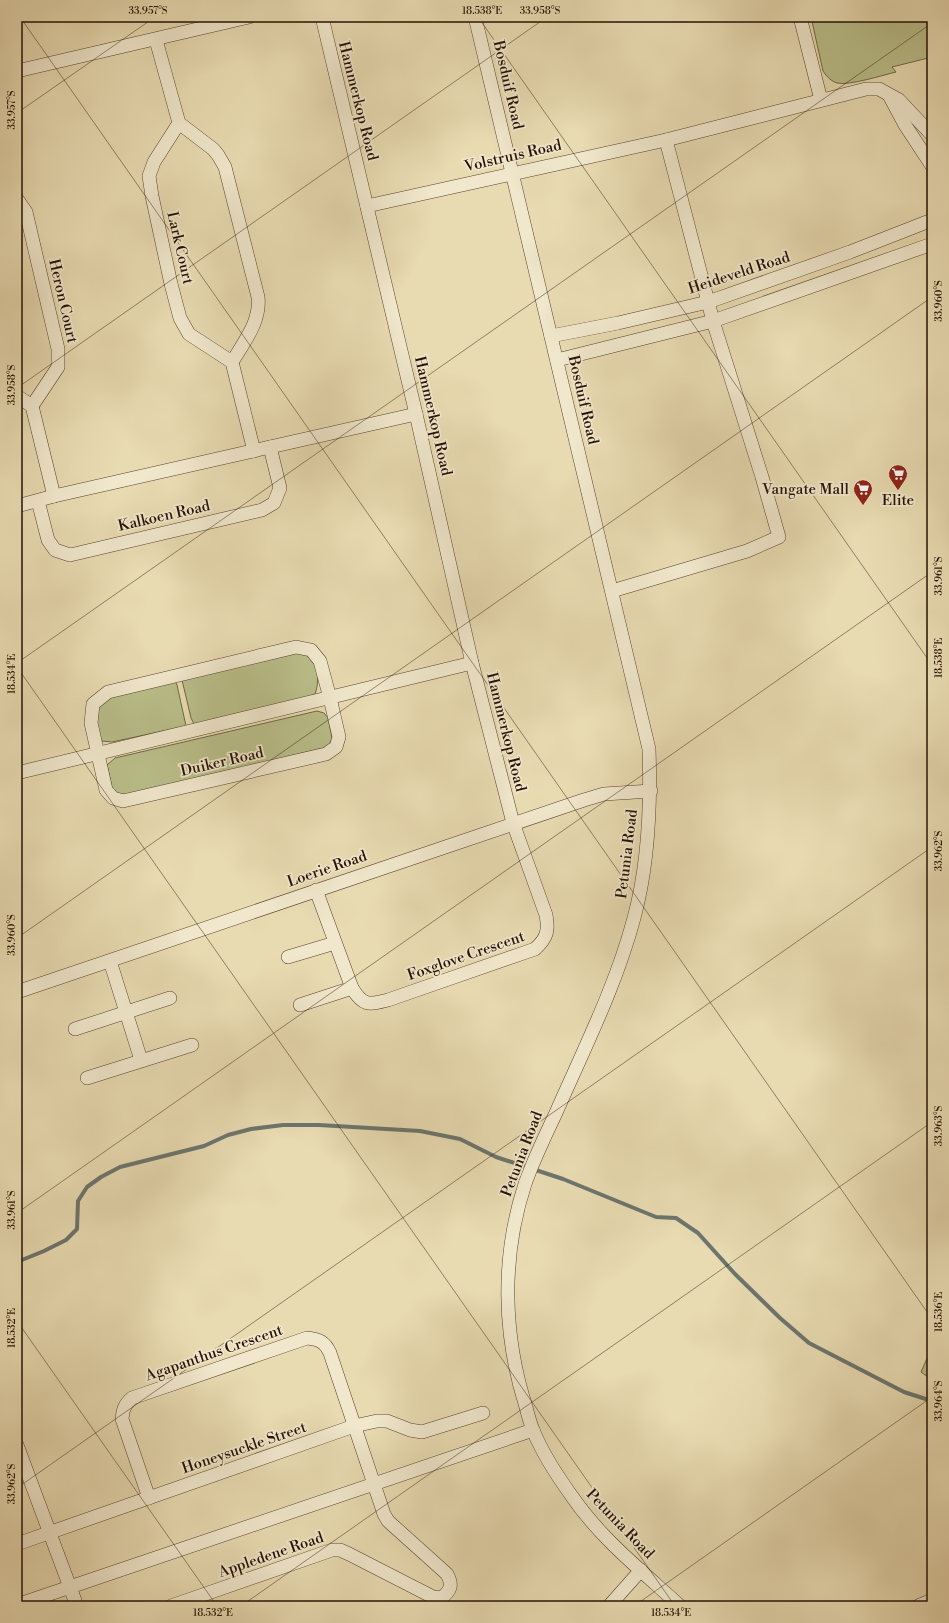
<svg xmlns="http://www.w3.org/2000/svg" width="949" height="1623" font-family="'Libre Bodoni',serif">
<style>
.green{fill:#b9be89;stroke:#6f6746}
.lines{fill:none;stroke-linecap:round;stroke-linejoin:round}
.stream{stroke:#6c756e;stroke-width:4}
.street-casing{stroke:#56422e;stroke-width:14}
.street{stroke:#f0e7cc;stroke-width:13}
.ticks{fill:none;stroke:#251002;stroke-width:1;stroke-opacity:0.45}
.labels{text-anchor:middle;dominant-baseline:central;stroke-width:3.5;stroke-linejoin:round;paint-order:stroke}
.street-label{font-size:15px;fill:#251002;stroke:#f0e7cc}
.poi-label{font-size:15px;fill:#251002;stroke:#f0e7cc;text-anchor:end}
.neatline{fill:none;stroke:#251002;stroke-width:1.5}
.ticks-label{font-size:10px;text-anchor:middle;fill:#251002}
</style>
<rect width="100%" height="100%" fill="#e8dab1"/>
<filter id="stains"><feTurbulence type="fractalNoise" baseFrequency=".005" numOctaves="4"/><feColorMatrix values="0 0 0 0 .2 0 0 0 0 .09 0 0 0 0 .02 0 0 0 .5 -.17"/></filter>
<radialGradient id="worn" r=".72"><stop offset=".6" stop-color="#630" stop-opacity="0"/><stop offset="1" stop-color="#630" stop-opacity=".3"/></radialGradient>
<!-- green -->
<g class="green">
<path d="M811,17H932V57L892,67L896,72C883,75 849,86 837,83C831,81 827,77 823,71Z"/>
<path d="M298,652C303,654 308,655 312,660C319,668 319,684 315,694L307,697L194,724L191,718L182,680Z"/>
<polygon points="175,681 177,685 186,726 112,742 102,741 98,734 96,706 101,700"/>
<polygon points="317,711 324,713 328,718 332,738 328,747 124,796 113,792 107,765 115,758"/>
<polygon points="932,1347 932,1380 921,1372"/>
</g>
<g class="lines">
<!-- stream -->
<polyline class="stream" points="17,1262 44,1251 66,1240 77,1229 78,1201 87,1187 101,1177 120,1167 204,1146 228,1135 251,1129 283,1125 319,1125 420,1131 460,1139 496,1157 563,1179 656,1217 676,1218 698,1233 735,1274 780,1318 809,1343 904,1392 932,1401"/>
<!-- street casing -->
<g class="street-casing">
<g id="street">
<path d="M475,17L649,749C651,805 649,863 634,918C616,986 583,1051 555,1115C544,1138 533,1161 525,1184C501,1257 503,1335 526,1407C528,1415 530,1423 533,1430C541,1450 558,1477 571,1495C600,1538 642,1571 680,1606"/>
<polyline points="800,17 821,100"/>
<path d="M156,40L179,123L213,149L218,155L225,167L258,297C261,321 244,342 232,362"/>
<polyline points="17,71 249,17"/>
<polyline points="890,97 905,125 932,166"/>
<polyline points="179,123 154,162 149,176 152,196 171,284 180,318 189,334 232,362 254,451"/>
<polyline points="17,199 26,212 58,349 58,367 32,406"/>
<polyline points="367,206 666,140 866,89 879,89 899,100 932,135"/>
<polyline points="551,336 618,323 708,302 850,252 932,220"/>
<polyline points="557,360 713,321 932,244"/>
<polyline points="17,396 32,406 54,496"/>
<polyline points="38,501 48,540 55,550 70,555 262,510 274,503 280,488 270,447"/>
<polyline points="17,506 54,496 416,414"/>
<polyline points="612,591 747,551 779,537 762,477 713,321 666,140"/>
<polygon points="296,647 311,650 320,661 330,698 339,737 336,747 326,754 123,801 113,798 106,790 91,723 93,704 108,692"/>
<polyline points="17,773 472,663"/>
<path d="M316,890L352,988C363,1006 368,1005 388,1000L535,949C547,938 549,931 546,915L513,823L472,663L416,414L322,17"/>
<polyline points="288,957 335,943"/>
<polyline points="110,961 141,1060"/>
<polyline points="17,992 584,800 604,794 651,791"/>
<polyline points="300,1005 352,988"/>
<polyline points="75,1029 170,998"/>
<polyline points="87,1078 192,1045"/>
<polyline points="17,1445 77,1606"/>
<path d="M149,1498L122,1419C123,1410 124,1405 132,1398L307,1338C319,1339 325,1342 330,1353L384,1514L388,1521L447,1574C453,1585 451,1591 441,1598L433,1597L349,1554L340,1550H332L171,1606"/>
<polyline points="17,1544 354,1426 377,1421 387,1421 410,1430 422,1432 483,1413"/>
<polyline points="17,1605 533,1430"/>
<polyline points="609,1606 641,1570"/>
<polyline points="918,1606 932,1600"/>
</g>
</g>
<!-- street -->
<use href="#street" class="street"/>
</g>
<!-- ticks -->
<path class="ticks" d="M20,17L932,1319M478,17L932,665M17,113L155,17M17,388L547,17M17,663L932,23M17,667L675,1606M17,938L932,297M17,1213L932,572M17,1321L217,1606M17,1488L932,847M241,1606L932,1122M634,1606L932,1397"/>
<!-- icons -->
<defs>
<g id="supermarket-pin" transform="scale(1)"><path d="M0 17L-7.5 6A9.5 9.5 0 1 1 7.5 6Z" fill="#8f2418" stroke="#f0e7cc"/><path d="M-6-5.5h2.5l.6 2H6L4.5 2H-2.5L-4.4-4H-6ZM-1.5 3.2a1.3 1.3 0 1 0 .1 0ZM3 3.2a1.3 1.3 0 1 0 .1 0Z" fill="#fff"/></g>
</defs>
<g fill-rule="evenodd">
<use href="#supermarket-pin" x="898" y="474"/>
<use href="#supermarket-pin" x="863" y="489"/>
</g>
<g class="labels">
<!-- street labels -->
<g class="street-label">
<text transform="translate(508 85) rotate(77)">Bosduif Road</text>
<text transform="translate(358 101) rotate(76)">Hammerkop Road</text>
<text transform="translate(513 156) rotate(-13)">Volstruis Road</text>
<text transform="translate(180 248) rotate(77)">Lark Court</text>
<text transform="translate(739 273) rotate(-18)">Heideveld Road</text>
<text transform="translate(63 301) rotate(77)">Heron Court</text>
<text transform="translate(583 400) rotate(77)">Bosduif Road</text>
<text transform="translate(433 416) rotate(77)">Hammerkop Road</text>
<text transform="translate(164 516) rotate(-13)">Kalkoen Road</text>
<text transform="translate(506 732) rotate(76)">Hammerkop Road</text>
<text transform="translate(222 762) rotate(-13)">Duiker Road</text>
<text transform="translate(627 854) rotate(-83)">Petunia Road</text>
<text transform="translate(327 869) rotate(-19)">Loerie Road</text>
<text transform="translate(466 956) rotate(-19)">Foxglove Crescent</text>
<text transform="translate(522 1154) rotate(-69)">Petunia Road</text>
<text transform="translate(214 1353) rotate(-19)">Agapanthus Crescent</text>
<text transform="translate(244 1448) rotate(-19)">Honeysuckle Street</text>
<text transform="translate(620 1524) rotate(46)">Petunia Road</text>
<text transform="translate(271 1555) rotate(-19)">Appledene Road</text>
</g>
<!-- poi labels -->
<g class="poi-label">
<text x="849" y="489">Vangate Mall</text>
<text x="898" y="500" text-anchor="middle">Elite</text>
</g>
</g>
<!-- margin -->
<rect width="949" height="1623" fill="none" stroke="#e8dab1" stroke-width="44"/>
<rect x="22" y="22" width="905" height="1579" class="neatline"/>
<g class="ticks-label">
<text x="148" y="14">33.957°S</text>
<text x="482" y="14">18.538°E</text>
<text x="540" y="14">33.958°S</text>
<text transform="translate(11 110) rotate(-90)" y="4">33.957°S</text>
<text transform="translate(938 301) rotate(-90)" y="4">33.960°S</text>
<text transform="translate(11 385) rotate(-90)" y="4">33.958°S</text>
<text transform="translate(938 576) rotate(-90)" y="4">33.961°S</text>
<text transform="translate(938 658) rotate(-90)" y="4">18.538°E</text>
<text transform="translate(11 674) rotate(-90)" y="4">18.534°E</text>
<text transform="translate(938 851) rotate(-90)" y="4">33.962°S</text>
<text transform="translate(11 935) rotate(-90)" y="4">33.960°S</text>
<text transform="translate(938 1126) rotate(-90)" y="4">33.963°S</text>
<text transform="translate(11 1210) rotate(-90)" y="4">33.961°S</text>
<text transform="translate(938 1312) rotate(-90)" y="4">18.536°E</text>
<text transform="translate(11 1328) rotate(-90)" y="4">18.532°E</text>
<text transform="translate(938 1401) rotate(-90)" y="4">33.964°S</text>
<text transform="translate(11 1484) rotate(-90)" y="4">33.962°S</text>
<text x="213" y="1616">18.532°E</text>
<text x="671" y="1616">18.534°E</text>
</g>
<rect width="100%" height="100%" filter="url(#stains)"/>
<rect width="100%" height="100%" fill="url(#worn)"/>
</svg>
